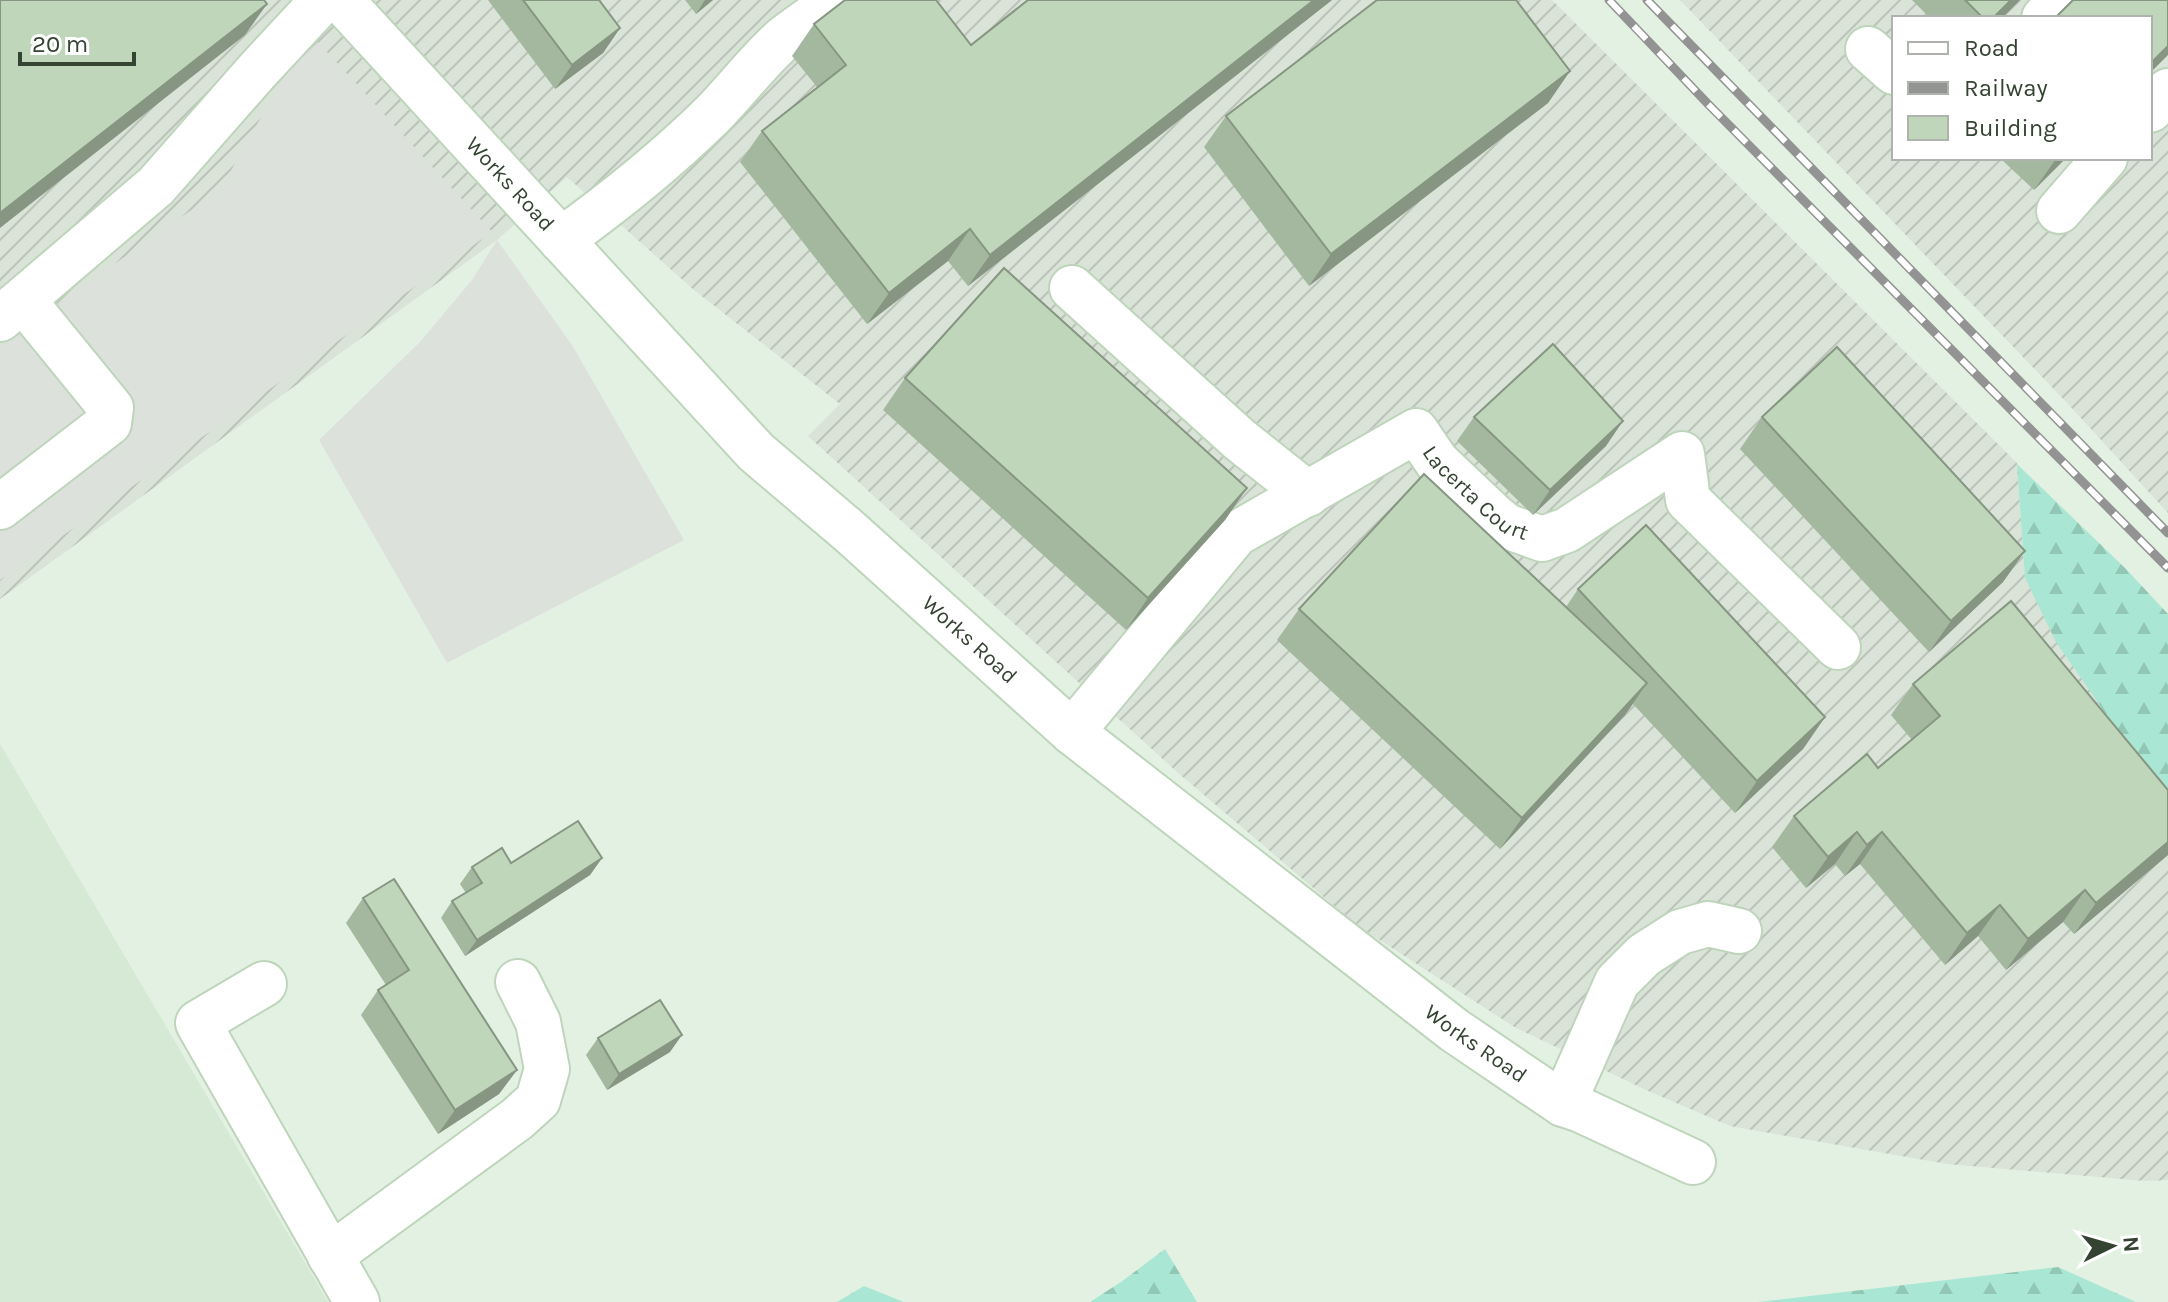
<svg xmlns="http://www.w3.org/2000/svg" width="2168" height="1302" font-family="Karla,sans-serif">
<style>
.residential{fill:#d5e9d4}
.industrial{fill:url(#industrial-furrows);fill-rule:evenodd}
.forest{fill:url(#forest-firs)}
.parking{fill:#dce1db}
.lines{fill:none;stroke-linecap:round;stroke-linejoin:round}
.minor-casing{stroke:#bed5bc;stroke-width:48}
.minor{stroke:#fff;stroke-width:44}
.rail-casing{stroke:#939393;stroke-width:9}
.rail{stroke:#fff;stroke-width:6;stroke-dasharray:18;stroke-linecap:butt}
.wall{fill:#a4b8a0}
.shaded-wall{fill:#869682}
.building{fill:#bfd6ba;stroke:#869682;stroke-width:2}
.labels{text-anchor:middle;dominant-baseline:central;stroke-width:6;stroke-linejoin:round;paint-order:stroke}
.street-label{font-size:22px;fill:#354333;stroke:#fff}
</style>
<defs>
<pattern id="industrial-furrows" width="10" height="10" patternUnits="userSpaceOnUse" patternTransform="scale(2)"><rect width="10" height="10" fill="#dae3d7"/><path d="M-1 1l2-2M0 10L10 0M9 11l2-2" fill="none" stroke="#bcc4b9"/></pattern>
<pattern id="forest-firs" width="22" height="20" patternUnits="userSpaceOnUse" patternTransform="scale(2)"><rect width="22" height="20" fill="#a9e7d4"/><path d="M5 1l3.5 6h-7zM16 11l3.5 6h-7z" fill="#92c7b6"/></pattern>
</defs>
<rect width="100%" height="100%" fill="#e3f1e2"/>
<!-- residential -->
<polygon class="residential" points="0,744 328,1302 0,1302"/>
<!-- industrial -->
<g class="industrial">
<polygon points="0,0 1552,0 2017,463 2025,578 2168,804 2168,1180 2145,1181 1947,1164 1730,1126 1646,1090 1516,1028 1358,926 1177,772 808,436 840,404 694,290 567,177 497,240 0,599"/>
<path d="M1680,0H2168V513L2069,405ZM1894,18H2150V158H1894Z"/>
</g>
<!-- forest -->
<g class="forest">
<polygon points="2017,464 2126,569 2168,614 2168,804 2056,642 2025,578"/>
<polygon points="1165,1249 1197,1302 1090,1302 1121,1282"/>
<polygon points="2058,1267 2136,1302 1758,1302"/>
<polygon points="864,1286 904,1302 837,1302"/>
</g>
<!-- parking -->
<g class="parking">
<polygon points="318,42 492,232 0,580 0,344 220,190 286,73"/>
<polygon points="497,240 572,345 684,540 447,663 319,440 420,342 472,280"/>
</g>
<g class="lines">
<!-- minor casing -->
<g class="minor-casing">
<g id="minor">
<path id="s1" d="M341,0L756,452L849,531L1072,732L1454,1030L1563,1104L1581,1110L1693,1162"/>
<polyline points="2044,18 2061,0"/>
<polyline points="1868,49 1894,72"/>
<polyline points="2150,110 2168,91"/>
<polyline points="2059,211 2105,158"/>
<path d="M561,240C614,202 665,161 712,115C736,91 757,62 783,39C800,25 820,13 837,0"/>
<polyline points="1072,288 1240,440 1308,494"/>
<polyline points="0,319 156,186 258,70 323,0"/>
<polyline points="0,507 109,423 111,408 23,300"/>
<path id="s2" d="M1072,732L1236,534L1416,431L1437,462L1494,516L1506,526L1542,539L1567,530L1682,454L1688,500L1838,647"/>
<polyline points="264,984 198,1023 357,1302"/>
<polyline points="1563,1104 1617,982 1644,955 1680,932 1708,924 1739,931"/>
<polyline points="330,1256 517,1119 538,1100 547,1069 538,1022 518,982"/>
</g>
</g>
<!-- minor -->
<use href="#minor" class="minor"/>
<!-- rail casing -->
<g class="rail-casing">
<g id="rail">
<polyline points="1609,0 1708,104 2168,568"/>
<polyline points="1647,0 2168,533"/>
</g>
</g>
<!-- rail -->
<use href="#rail" class="rail"/>
</g>
<!-- wall -->
<g class="wall">
<polygon points="488,0 599,0 620,28 603,53 555,89"/>
<polygon points="685,0 713,0 696,14"/>
<polygon points="1028,0 1332,0 968,286 948,261 867,324 740,162 762,131 817,87 792,56 814,24 971,45"/>
<polygon points="1912,0 2020,0 2002,18 1930,18"/>
<polygon points="1570,71 1548,103 1309,286 1204,147 1226,116"/>
<polygon points="2000,158 2066,158 2034,190"/>
<polygon points="905,378 1247,488 1225,520 1126,630 883,410"/>
<polygon points="1474,417 1606,446 1533,515 1457,441"/>
<polygon points="1762,417 2025,551 2003,582 1929,652 1740,449"/>
<polygon points="1578,589 1825,717 1803,749 1735,813 1633,704 1625,715 1500,849 1277,640 1299,609 1566,607"/>
<polygon points="1913,684 2168,855 2074,934 2063,922 2006,970 1978,936 1945,965 1860,864 1845,876 1835,864 1806,888 1772,847 1794,816 1878,768 1912,740 1891,715"/>
<polygon points="602,858 590,875 465,956 441,918 452,901 466,893 460,884 472,867 511,863"/>
<polygon points="363,898 517,1070 499,1094 438,1134 361,1015 378,990 386,985 346,923"/>
<polygon points="598,1038 670,1052 607,1090 586,1055"/>
</g>
<!-- shaded-wall -->
<g class="shaded-wall">
<polygon points="705,0 713,0 696,14"/>
<polygon points="1314,0 1332,0 968,286 990,255"/>
<polygon points="2011,0 2020,0 2002,18 1993,18"/>
<polygon points="267,4 245,35 0,228 0,213"/>
<polygon points="620,28 603,53 555,89 572,65"/>
<polygon points="2168,46 2168,55 2150,73 2150,64"/>
<polygon points="1570,71 1548,103 1309,286 1331,254"/>
<polygon points="2057,158 2066,158 2034,190 2056,159"/>
<polygon points="970,229 948,261 867,324 889,293"/>
<polygon points="1623,421 1606,446 1533,515 1550,490"/>
<polygon points="1247,488 1225,520 1126,630 1148,598"/>
<polygon points="2025,551 2003,582 1929,652 1951,621"/>
<polygon points="1647,683 1625,715 1500,849 1522,818"/>
<polygon points="1825,717 1803,749 1735,813 1757,781"/>
<polygon points="1857,832 1835,864 1806,888 1828,857"/>
<polygon points="1882,832 1860,864 1845,876 1867,845"/>
<polygon points="2168,842 2168,855 2074,934 2096,903"/>
<polygon points="602,858 590,875 465,956 477,940"/>
<polygon points="2085,890 2063,922 2006,970 2028,939"/>
<polygon points="2000,905 1978,936 1945,965 1967,933"/>
<polygon points="682,1035 670,1052 607,1090 619,1074"/>
<polygon points="517,1070 499,1094 438,1134 455,1110"/>
</g>
<!-- building -->
<g class="building">
<polygon points="0,0 264,0 267,4 0,213"/>
<polygon points="523,0 599,0 620,28 572,65"/>
<polygon points="845,0 936,0 971,45 1028,0 1314,0 990,255 970,229 889,293 762,131 846,65 814,24"/>
<polygon points="1377,0 1516,0 1570,71 1331,254 1226,116"/>
<polygon points="1965,0 2011,0 1993,18 1983,18"/>
<polygon points="2073,0 2168,0 2168,46 2150,64 2150,18 2055,18"/>
<polygon points="1004,268 1247,488 1148,598 905,378"/>
<polygon points="1553,344 1623,421 1550,490 1474,417"/>
<polygon points="1837,347 2025,551 1951,621 1762,417"/>
<polygon points="1424,474 1647,683 1522,818 1299,609"/>
<polygon points="1646,525 1825,717 1757,781 1578,589"/>
<polygon points="2011,601 2168,790 2168,842 2096,903 2085,890 2028,939 2000,905 1967,933 1882,832 1867,845 1857,832 1828,857 1794,816 1867,754 1878,768 1940,716 1913,684"/>
<polygon points="578,821 602,858 477,940 452,901 482,883 472,867 502,848 511,863"/>
<polygon points="394,879 517,1070 455,1110 378,990 409,970 363,898"/>
<polygon points="660,1000 682,1035 619,1074 598,1038"/>
</g>
<g class="labels">
<!-- street labels -->
<g class="street-label">
<text stroke="none"><textPath href="#s1" startOffset="250">Works Road</textPath></text>
<text stroke="none"><textPath href="#s2" startOffset="552">Lacerta Court</textPath></text>
<text stroke="none"><textPath href="#s1" startOffset="898">Works Road</textPath></text>
<text stroke="none"><textPath href="#s1" startOffset="1546">Works Road</textPath></text>
</g>
</g>
<!-- legend -->
<rect x="1892" y="16" width="260" height="144" fill="#ffffff" stroke="#aeb4ad" stroke-width="2"/>
<rect x="1908" y="42" width="40" height="12" fill="#ffffff" stroke="#aeb4ad" stroke-width="2"/>
<text x="1964" y="56" font-size="24" fill="#354333">Road</text>
<rect x="1908" y="82" width="40" height="12" fill="#939393" stroke="#aeb4ad" stroke-width="2"/>
<text x="1964" y="96" font-size="24" fill="#354333">Railway</text>
<rect x="1908" y="116" width="40" height="24" fill="#bfd6ba" stroke="#aeb4ad" stroke-width="2"/>
<text x="1964" y="136" font-size="24" fill="#354333">Building</text>
<!-- north arrow -->
<g transform="translate(2112 1246) rotate(85)" stroke="#ffffff" stroke-width="6" paint-order="stroke">
<path d="M0-6L14 30L0 20L-14 30Z" fill="#354333"/>
<text y="-12" font-size="22" font-weight="bold" text-anchor="middle" fill="#354333">N</text>
</g>
<!-- scale -->
<path d="M20 52v12h114v-12" fill="none" stroke="#354333" stroke-width="4"/>
<text x="32" y="52" font-size="24" fill="#354333" stroke="#ffffff" stroke-width="6" paint-order="stroke">20 m</text>
</svg>
